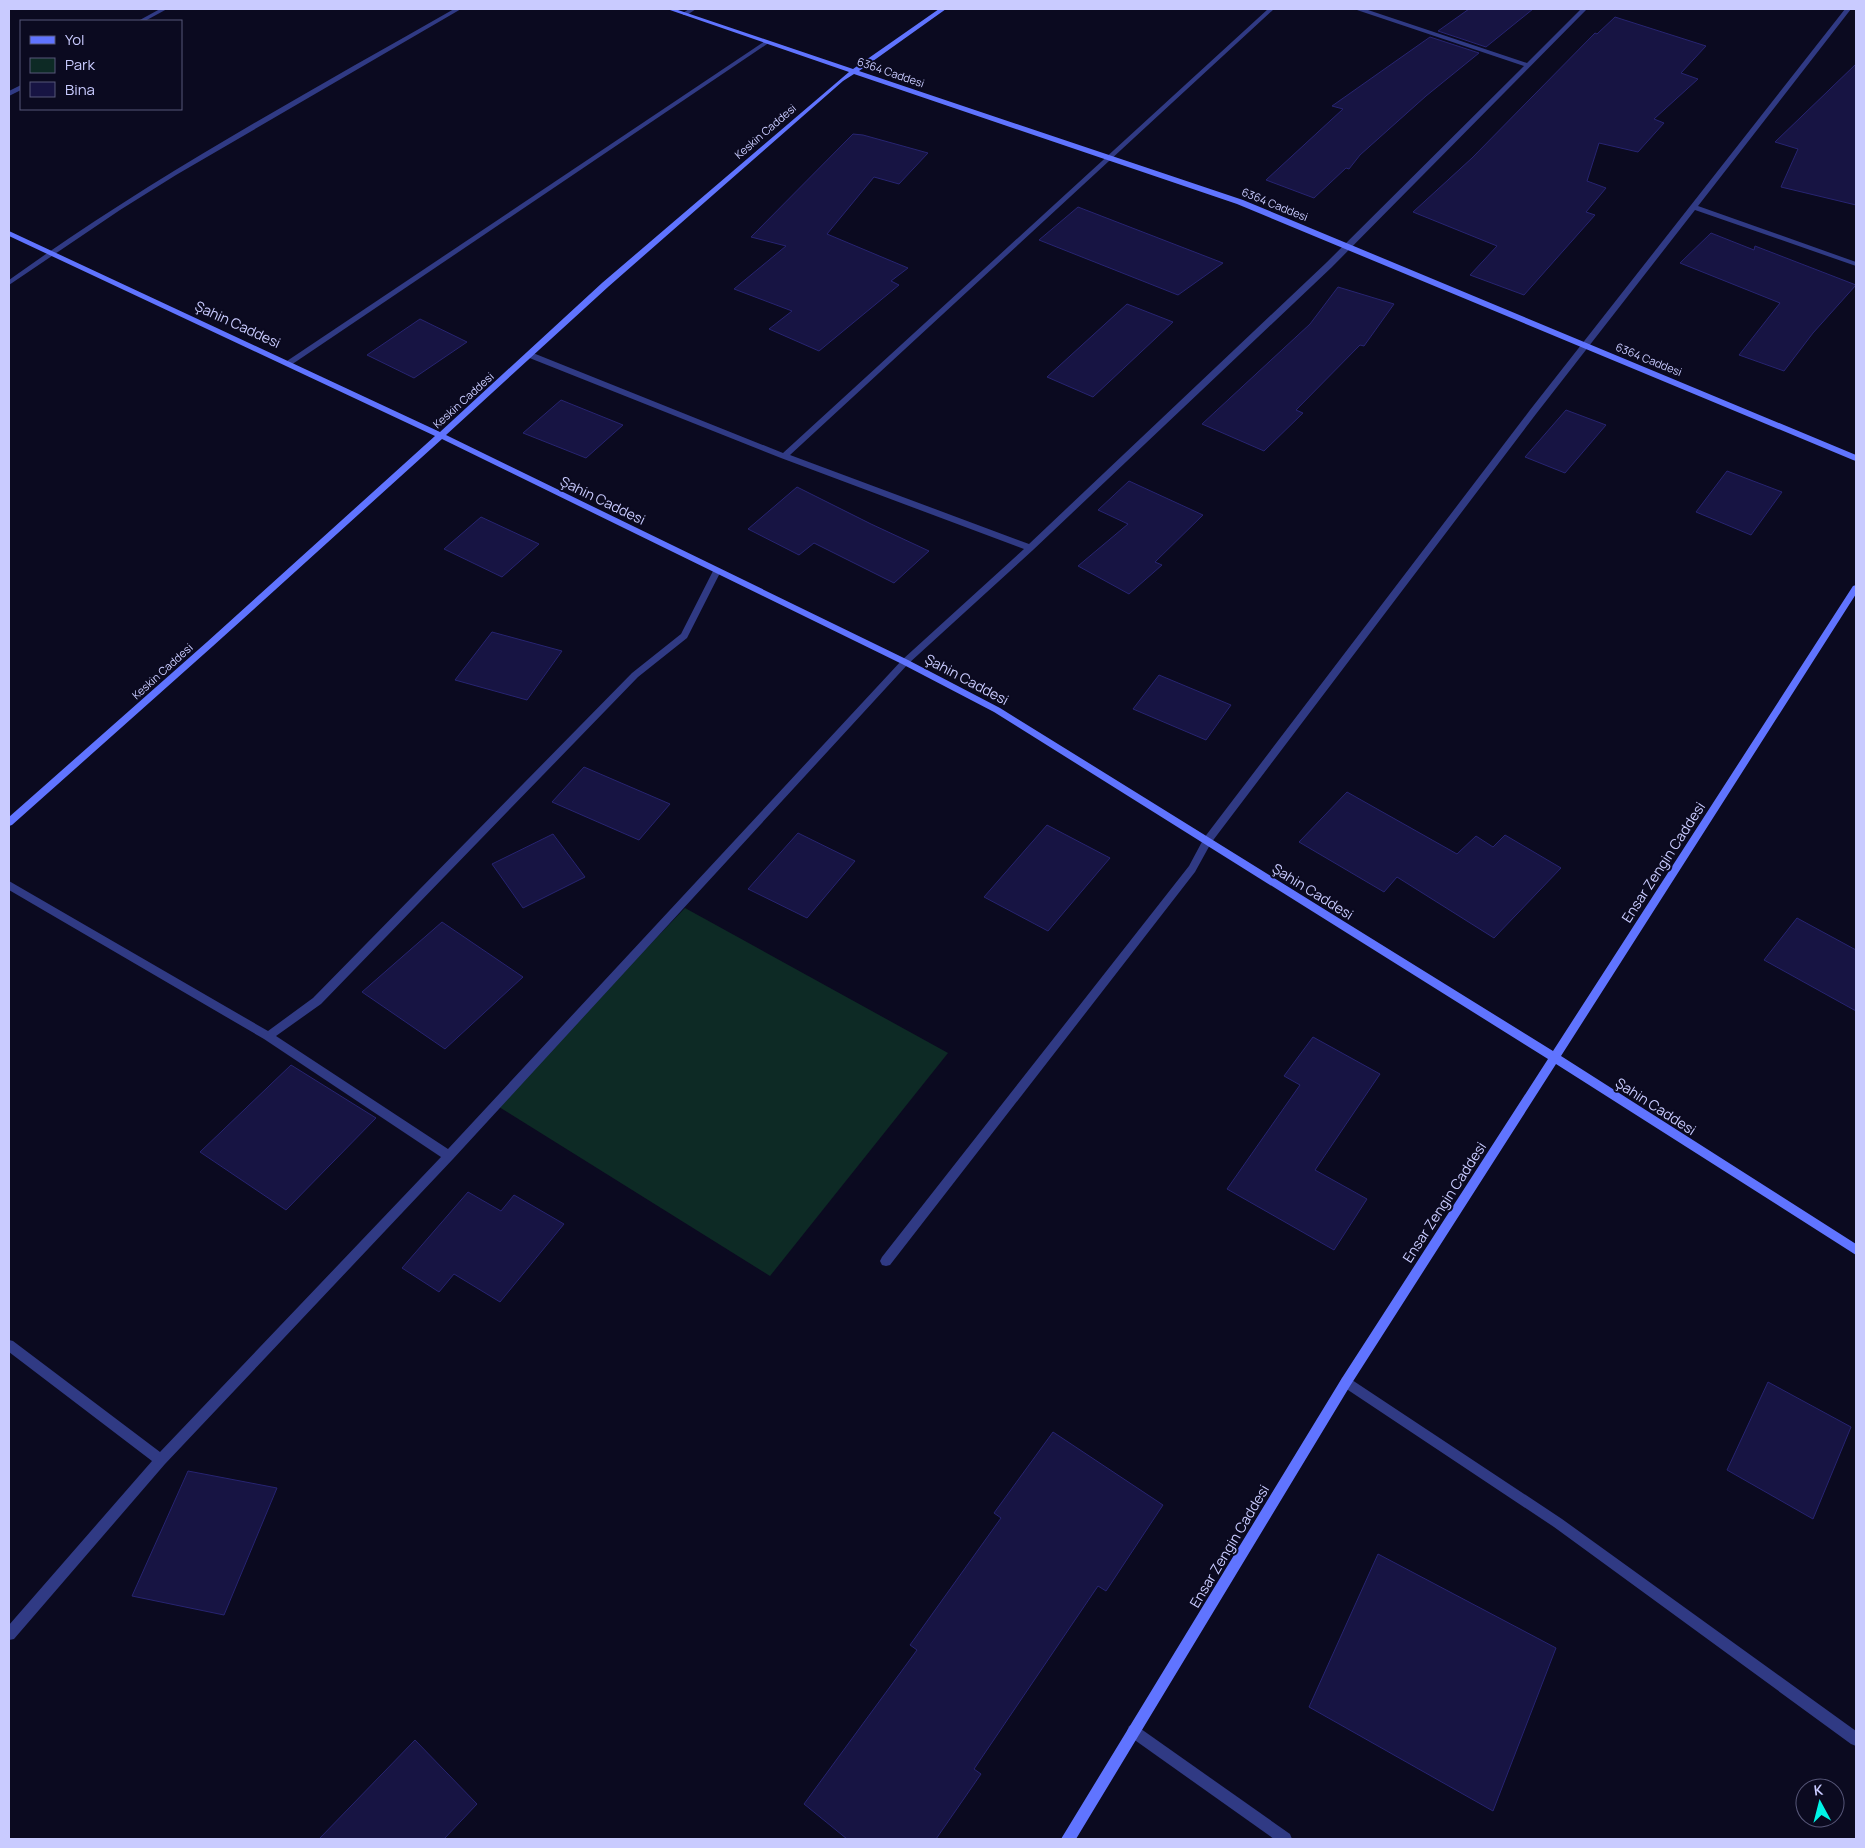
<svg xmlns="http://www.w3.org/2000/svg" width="1865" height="1848" font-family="Manrope,sans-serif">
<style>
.green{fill:#0d2a25}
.building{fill:#171443;stroke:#272471}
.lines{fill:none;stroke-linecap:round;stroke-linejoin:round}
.street{fill:#303a84;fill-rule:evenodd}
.secondary{fill:#6074ff;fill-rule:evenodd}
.labels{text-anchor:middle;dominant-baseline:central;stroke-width:4;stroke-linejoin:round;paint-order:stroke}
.far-street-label{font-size:11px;fill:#c9cbff;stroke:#0b0a20}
.street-label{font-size:14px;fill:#c9cbff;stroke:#0b0a20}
</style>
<rect width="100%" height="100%" fill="#0b0a20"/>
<!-- green -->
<polygon class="green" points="685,908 948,1053 770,1276 496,1105"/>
<!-- building -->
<g class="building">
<polygon points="1469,9 1533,9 1486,47 1438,31"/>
<polygon points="1615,17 1706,46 1681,73 1698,79 1654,119 1664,123 1638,152 1599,143 1587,181 1606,188 1586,212 1595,215 1524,295 1470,275 1497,246 1413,212 1472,158 1595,33 1597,34"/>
<polygon points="1430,37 1479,53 1426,96 1360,155 1349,169 1346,168 1314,198 1266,180 1343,109 1332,106"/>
<polygon points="1856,64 1856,205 1781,187 1798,149 1775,142"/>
<polygon points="853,134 863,135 928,153 899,184 874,177 827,234 908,268 891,281 899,285 819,351 769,329 792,311 734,289 786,246 751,237"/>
<polygon points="1078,207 1223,263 1178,295 1039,240"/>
<polygon points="1711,233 1754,250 1755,246 1856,285 1813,333 1784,371 1739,355 1780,303 1680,263"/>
<polygon points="1338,287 1394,304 1364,346 1360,345 1296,410 1303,413 1264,451 1202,424 1310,324"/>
<polygon points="1127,304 1173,322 1093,397 1047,377"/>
<polygon points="420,319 467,342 414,378 367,355"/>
<polygon points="561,400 623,425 586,458 523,433"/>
<polygon points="1566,410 1606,425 1565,473 1525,457"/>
<polygon points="1727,471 1782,492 1751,535 1696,512"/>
<polygon points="1129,481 1203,515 1155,562 1162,565 1129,594 1078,566 1128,524 1098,510"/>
<polygon points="797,487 871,524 929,551 894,583 814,543 799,555 748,529"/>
<polygon points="481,517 539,544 502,577 444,549"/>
<polygon points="492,632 562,651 527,700 455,680"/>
<polygon points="1159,675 1231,705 1206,740 1133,709"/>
<polygon points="584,767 670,804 639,840 552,802"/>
<polygon points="1347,792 1457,854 1476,836 1493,847 1505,835 1561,868 1494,938 1397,877 1384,892 1299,842"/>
<polygon points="1047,825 1110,858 1048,931 984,897"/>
<polygon points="798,833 855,861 807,918 748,889"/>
<polygon points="553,834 585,877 523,908 492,864"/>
<polygon points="1797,918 1856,950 1856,1011 1764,960"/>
<polygon points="442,922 523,977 445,1049 362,992"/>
<polygon points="1313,1037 1380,1074 1315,1170 1367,1199 1334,1250 1227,1189 1300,1085 1284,1076"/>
<polygon points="291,1065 376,1118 286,1210 200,1152"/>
<polygon points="468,1192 501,1211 514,1195 564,1224 500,1302 454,1274 439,1292 402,1268"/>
<polygon points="1768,1382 1851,1427 1813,1519 1727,1470"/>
<polygon points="1053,1432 1163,1505 1106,1591 1098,1586 974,1769 981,1774 936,1839 847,1839 804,1804 917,1650 910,1645 1001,1518 994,1513"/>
<polygon points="188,1471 277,1488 224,1615 132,1596"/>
<polygon points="1378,1554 1556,1648 1493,1811 1309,1707"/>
<polygon points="415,1740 477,1804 444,1839 319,1839"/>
</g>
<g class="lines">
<!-- street -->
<g class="street">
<polygon points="160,9 167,9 145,21 138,21"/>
<path d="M454,9H461L176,175L120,210L9,285V280C151,178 303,95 454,9Z"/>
<polygon points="689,9 696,9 687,15 683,15 683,13"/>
<polygon points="1268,9 1274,9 790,455 1029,544 1326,263 1524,66 1357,10 1356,9 1365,9 1527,63 1581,9 1587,9 1332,267 1033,550 908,664 453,1159 165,1464 14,1639 9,1640 9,1625 152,1461 9,1352 9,1340 13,1341 160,1452 441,1157 264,1039 9,890 9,881 268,1031 313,998 632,673 681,634 713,571 717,568 720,569 721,571 687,638 638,677 321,1004 276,1036 448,1149 902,660 1024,549 781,458 527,357 527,353 533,353 783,453"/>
<polygon points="1845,9 1851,9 1698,206 1856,262 1856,266 1695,210 1536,414 1211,843 1195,872 890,1265 886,1266 882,1265 880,1261 882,1257 1189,866 1204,838 1530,410"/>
<polygon points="765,41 770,42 291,365 288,365 284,363"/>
<polygon points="21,85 21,90 9,96 9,91"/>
<polygon points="1346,1376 1562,1519 1856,1731 1856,1746 1851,1744 1554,1527 1342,1386 1340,1382 1342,1378"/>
<polygon points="1134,1724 1290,1834 1292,1839 1274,1839 1129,1736 1127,1731 1129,1726"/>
</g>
<!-- secondary -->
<polygon class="secondary" points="667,9 675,9 853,69 939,9 946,9 859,71 1243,200 1856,455 1856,461 1853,460 1237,204 854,74 843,81 608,287 446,435 908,660 1000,708 1553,1051 1853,586 1856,585 1856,594 1561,1056 1856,1244 1856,1255 1556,1064 1350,1386 1076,1839 1061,1839 1342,1378 1548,1059 994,712 902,664 442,439 213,646 12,825 9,826 9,817 207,642 435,436 9,236 9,231 440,432 602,283 849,72"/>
</g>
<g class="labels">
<!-- far-street labels -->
<g class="far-street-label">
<text transform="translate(891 72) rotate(19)">6364 Caddesi</text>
<text transform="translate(765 131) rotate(-41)">Keskin Caddesi</text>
<text transform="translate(1275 204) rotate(22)">6364 Caddesi</text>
<text transform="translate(1649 359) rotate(22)">6364 Caddesi</text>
<text transform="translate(463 400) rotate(-42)">Keskin Caddesi</text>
<text transform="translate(162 671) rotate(-42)">Keskin Caddesi</text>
</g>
<!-- street labels -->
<g class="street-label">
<text transform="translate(238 324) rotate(25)">Şahin Caddesi</text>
<text transform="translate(603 500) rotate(26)">Şahin Caddesi</text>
<text transform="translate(967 679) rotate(28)">Şahin Caddesi</text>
<text transform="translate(1663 862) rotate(-57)">Ensar Zengin Caddesi</text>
<text transform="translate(1313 891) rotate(32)">Şahin Caddesi</text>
<text transform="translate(1656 1106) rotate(33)">Şahin Caddesi</text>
<text transform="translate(1444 1202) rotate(-57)">Ensar Zengin Caddesi</text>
<text transform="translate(1229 1546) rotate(-59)">Ensar Zengin Caddesi</text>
</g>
</g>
<!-- border -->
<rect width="1865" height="1848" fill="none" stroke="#c9cbff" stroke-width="20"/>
<!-- legend -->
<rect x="20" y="20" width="162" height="90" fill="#0b0a20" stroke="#575779"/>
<rect x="30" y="36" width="25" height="8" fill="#6074ff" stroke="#575779"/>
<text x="65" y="45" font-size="15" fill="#c9cbff">Yol</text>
<rect x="30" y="58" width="25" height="15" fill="#0d2a25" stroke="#575779"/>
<text x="65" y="70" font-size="15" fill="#c9cbff">Park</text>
<rect x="30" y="82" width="25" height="15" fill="#171443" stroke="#575779"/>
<text x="65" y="95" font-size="15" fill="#c9cbff">Bina</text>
<!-- north arrow -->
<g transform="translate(1820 1803) rotate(353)"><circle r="24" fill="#0b0a20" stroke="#575779"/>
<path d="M0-4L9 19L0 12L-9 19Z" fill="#00f4e7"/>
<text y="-8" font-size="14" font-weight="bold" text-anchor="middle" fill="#c9cbff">K</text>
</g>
</svg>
